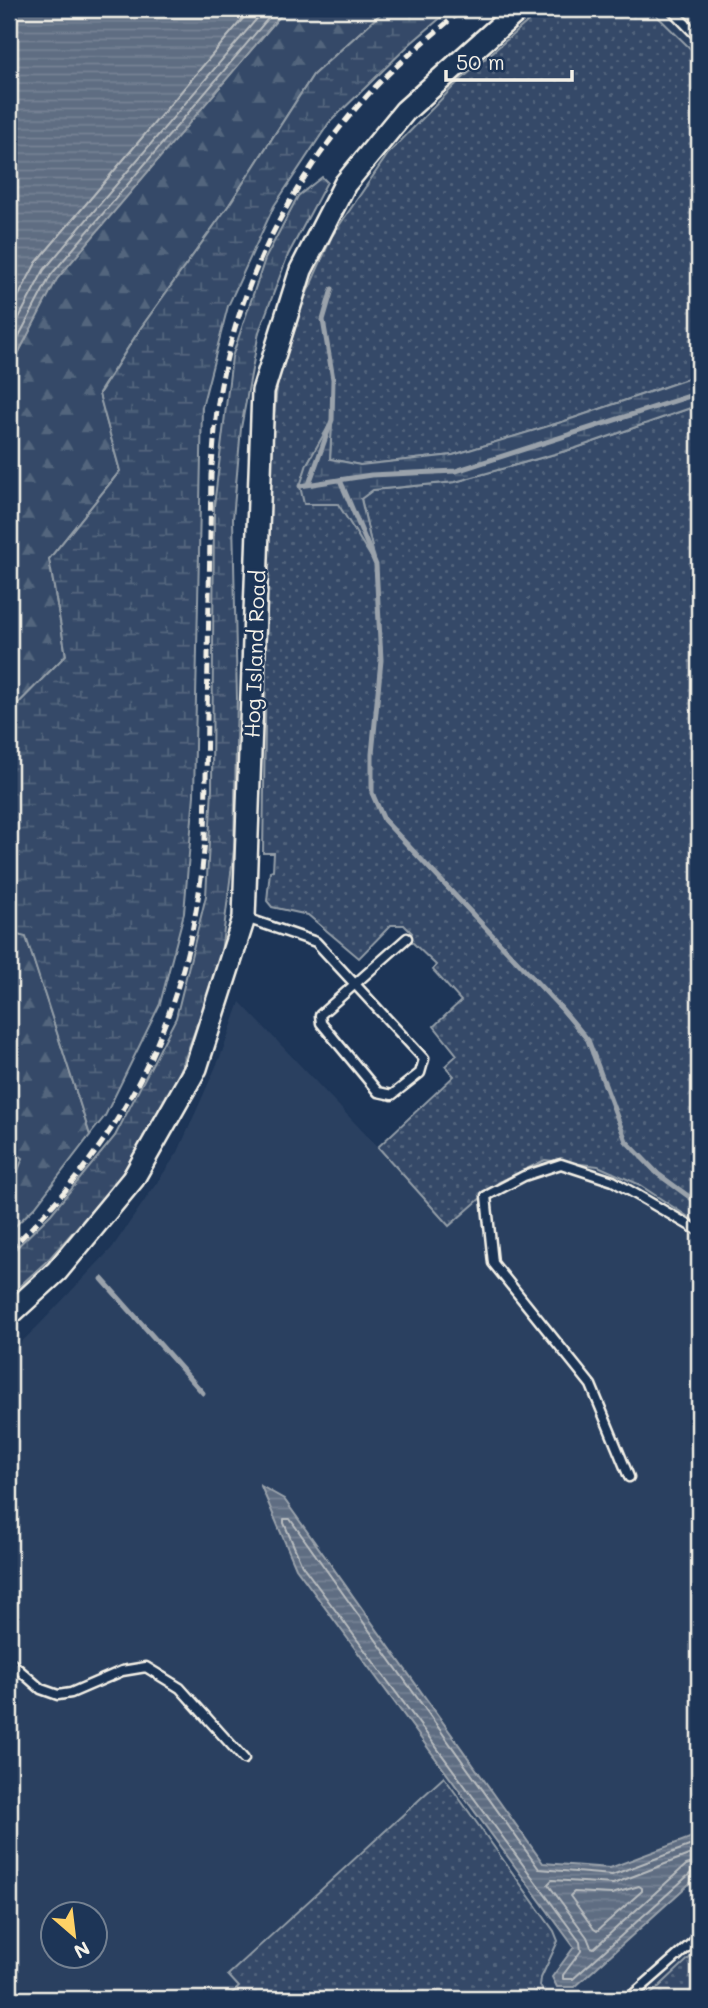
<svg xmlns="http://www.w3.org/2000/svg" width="708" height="2008" font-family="Mali,sans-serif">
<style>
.built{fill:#2a4060;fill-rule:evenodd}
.grass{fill:url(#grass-dots);stroke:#949ea8;stroke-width:2}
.forest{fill:url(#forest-firs);stroke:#949ea8;stroke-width:2}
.wetland{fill:url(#wetland-marsh);stroke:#949ea8;stroke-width:2}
.water{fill:url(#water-rules);stroke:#9aa2ab;stroke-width:2}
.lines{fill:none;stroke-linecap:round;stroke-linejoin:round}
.shore{stroke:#b8bcbf;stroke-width:2}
.stream{stroke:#9aa2ab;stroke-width:5}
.service-casing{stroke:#f4f1e8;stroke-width:13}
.tertiary-casing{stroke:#f4f1e8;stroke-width:26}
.service{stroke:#1d3557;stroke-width:8}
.tertiary{stroke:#1d3557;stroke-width:21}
.rail{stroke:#f4f1e8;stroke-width:5;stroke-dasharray:10 5;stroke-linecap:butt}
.labels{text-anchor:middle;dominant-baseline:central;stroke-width:5;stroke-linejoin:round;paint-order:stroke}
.street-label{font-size:21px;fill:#f4f1e8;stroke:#1d3557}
</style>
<defs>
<pattern id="grass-dots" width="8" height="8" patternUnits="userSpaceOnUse" patternTransform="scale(1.75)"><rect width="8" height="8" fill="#354a67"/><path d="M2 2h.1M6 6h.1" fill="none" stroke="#53657d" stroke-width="1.8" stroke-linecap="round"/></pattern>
<pattern id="forest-firs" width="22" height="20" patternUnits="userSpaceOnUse" patternTransform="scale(1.75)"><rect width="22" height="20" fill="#354a67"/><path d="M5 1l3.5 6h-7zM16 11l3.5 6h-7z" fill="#53657d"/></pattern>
<pattern id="wetland-marsh" width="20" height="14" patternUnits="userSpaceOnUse" patternTransform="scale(1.75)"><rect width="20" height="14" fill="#354a67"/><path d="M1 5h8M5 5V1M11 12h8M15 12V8" fill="none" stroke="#53657d"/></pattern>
<pattern id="water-rules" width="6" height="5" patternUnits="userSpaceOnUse" patternTransform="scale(1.75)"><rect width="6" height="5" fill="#5e6d82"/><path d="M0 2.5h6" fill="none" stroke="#768294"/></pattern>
</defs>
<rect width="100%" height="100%" fill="#1d3557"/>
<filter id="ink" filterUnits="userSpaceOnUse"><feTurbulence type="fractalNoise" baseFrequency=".0143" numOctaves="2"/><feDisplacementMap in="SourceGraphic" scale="14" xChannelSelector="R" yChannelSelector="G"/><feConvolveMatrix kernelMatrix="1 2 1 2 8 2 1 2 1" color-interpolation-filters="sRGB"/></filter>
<g filter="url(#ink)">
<!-- built -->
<path class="built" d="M565,9H699V1999H9V1354L39,1325L112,1248L178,1152L221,1055L240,1002L409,1180L561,1037ZM52,1913H94V1955H52Z"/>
<!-- grass -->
<g class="grass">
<polygon points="542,9 650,9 699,57 699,375 565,421 453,455 360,465 330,459 332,422 307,464 338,503 375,562 361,498 373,490 455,482 576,448 699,405 699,1224 638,1184 598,1166 545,1160 499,1182 449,1226 378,1147 454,1076 445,1066 457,1055 434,1026 461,1001 433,970 436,965 411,941 410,937 412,933 404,925 391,925 359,958 308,915 272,907 267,901 270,871 273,870 274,853 263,853 269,462 278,378 299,311 332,236 388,154 456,84"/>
<polygon points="444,1777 554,1931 558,1941 541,1978 540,1986 546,1996 543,1999 226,1999 239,1987 228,1975"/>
<polygon points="699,1949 699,1999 646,1999"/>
</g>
<!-- forest -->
<g class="forest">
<polygon points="286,9 386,9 313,75 229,205 140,329 99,393 120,471 49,559 66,655 9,713 9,371 56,279"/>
<polygon points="9,933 26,936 90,1135 35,1207 9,1232 9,1192 23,1158 9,1148"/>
</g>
<!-- wetland -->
<g class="wetland">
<polygon points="386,9 451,9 410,44 329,123 274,206 228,306 202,407 194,795 184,913 160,1004 105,1116 90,1135 26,937 9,933 9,713 66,655 49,559 120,471 99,394 140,329 229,205 313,75"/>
<polygon points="322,177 327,182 288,255 259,332 241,428 233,519 237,697 234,849 220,961 175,1086 117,1182 49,1259 9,1296 9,1255 51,1214 115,1136 176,1018 206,896 212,788 214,506 232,357 265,259 298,196"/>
<polygon points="699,375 699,405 576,448 455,482 373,490 361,499 376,565 338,504 304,504 300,486 307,464 332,420 330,459 360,465 453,455 565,421"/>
</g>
<!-- water -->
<g class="water">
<polygon points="9,9 286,9 57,279 9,371"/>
<polygon points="261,1486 284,1499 543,1863 610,1868 690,1838 699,1829 699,1875 575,1987 557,1987 552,1977 574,1947 296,1568"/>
</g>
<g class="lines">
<!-- shore -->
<g class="shore">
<polyline points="9,314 36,263 251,9"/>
<polyline points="9,337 44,270 265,9"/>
<polyline points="9,355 51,275 276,9"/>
<polyline points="699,1839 692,1845 612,1875 539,1869 290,1519 284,1519 284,1523 302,1565 580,1942 581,1951 563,1975 563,1979 573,1979 692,1872 699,1870"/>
<polyline points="699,1851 613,1884 552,1880 548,1884 587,1937 591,1947 594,1948 686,1865 699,1861"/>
<polygon points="639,1886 642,1888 642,1891 597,1931 594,1929 570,1896 574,1892 612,1894"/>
</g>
<!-- stream -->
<g class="stream">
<polyline points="340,480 376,565 381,660 372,754 372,793 384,820 561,1008 588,1040 626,1141 658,1174 699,1204"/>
<polyline points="309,484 332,420 333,379 323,320 332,289"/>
<polyline points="300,486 371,475 456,471 699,393"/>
<polyline points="102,1279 203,1393"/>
</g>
<!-- service casing -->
<g class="service-casing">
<g id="service">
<polyline points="671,9 699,38"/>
<polyline points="246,918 316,942 424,1059 420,1073 392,1095 378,1092 321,1023 320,1015 407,938"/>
<polyline points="629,1477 591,1385 493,1263 486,1196 524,1176 561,1164 613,1181 699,1231"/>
<polyline points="9,1661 41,1689 58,1695 71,1693 122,1671 146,1667 180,1688 244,1759"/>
<polyline points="628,1999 699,1937"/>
</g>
</g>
<!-- tertiary casing -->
<g class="tertiary-casing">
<polyline id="tertiary" points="9,1315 57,1271 133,1179 196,1068 244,918 263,391 301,270 345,184 405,111 519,9"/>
</g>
<!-- service -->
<use href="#service" class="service"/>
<!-- tertiary -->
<use href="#tertiary" class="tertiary"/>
<!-- rail -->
<path class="rail" d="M9,1250C130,1135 192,1006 205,839L211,475C214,447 215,418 220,390C241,275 298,167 379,83C405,57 435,33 463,9"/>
</g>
</g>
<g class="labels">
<!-- street labels -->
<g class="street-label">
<text transform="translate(254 654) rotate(-88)">Hog Island Road</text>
</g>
</g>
<!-- margin -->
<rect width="708" height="2008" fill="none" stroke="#1d3557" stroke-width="35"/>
<rect x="18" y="18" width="673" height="1973" fill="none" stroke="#f4f1e8" stroke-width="2.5" filter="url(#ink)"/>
<!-- north arrow -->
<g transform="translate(74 1935) rotate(152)"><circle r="33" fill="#1d3557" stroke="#738091" stroke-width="2"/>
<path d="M0-5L12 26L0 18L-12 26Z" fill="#ffd166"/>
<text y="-10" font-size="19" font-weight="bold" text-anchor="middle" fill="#f4f1e8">N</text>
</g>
<!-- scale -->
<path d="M446 70v10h126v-10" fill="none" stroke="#f4f1e8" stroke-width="3.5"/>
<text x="456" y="70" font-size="21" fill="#f4f1e8" stroke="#1d3557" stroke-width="5" paint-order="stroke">50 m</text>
</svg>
